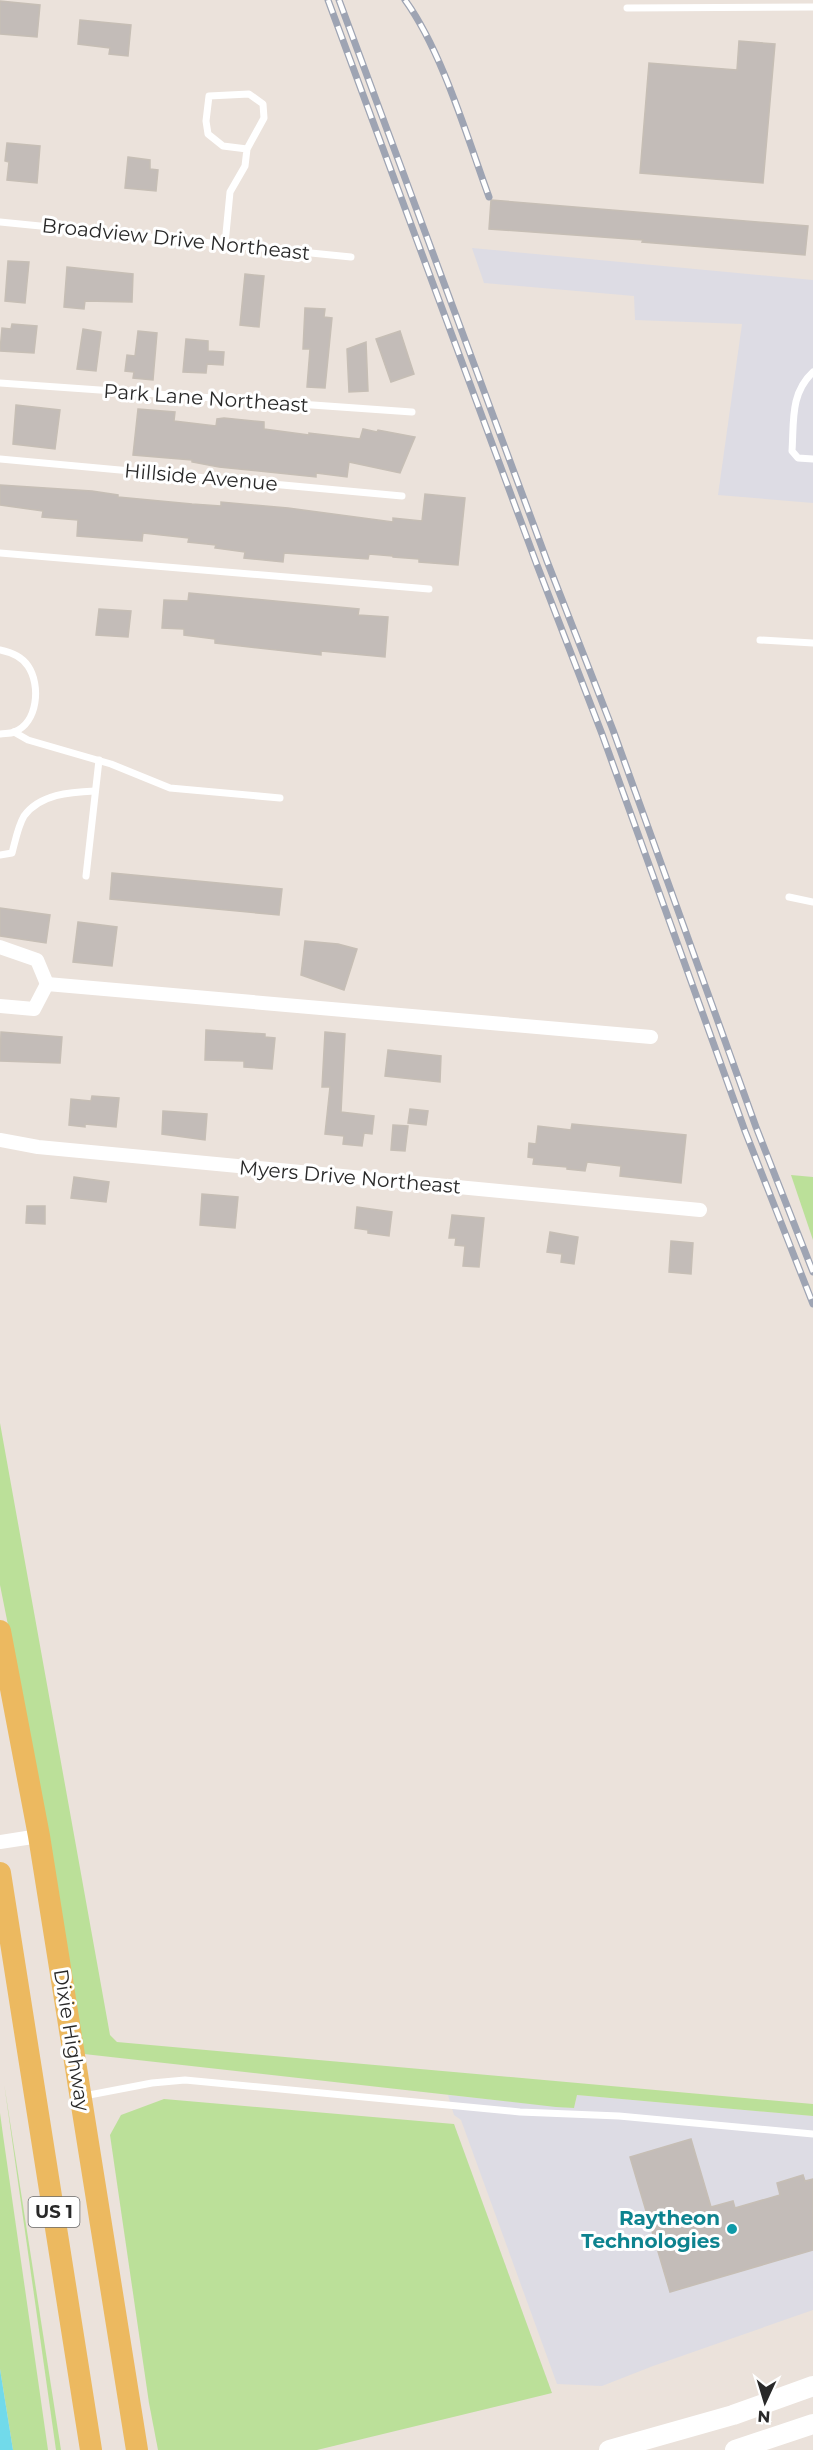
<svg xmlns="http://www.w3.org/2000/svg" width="813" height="2450" font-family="Montserrat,sans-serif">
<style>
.industrial{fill:#dddce4}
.green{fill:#bbe099}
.water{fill:#71daea}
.building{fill:#c3bcb8;stroke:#c6beb5;stroke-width:1.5}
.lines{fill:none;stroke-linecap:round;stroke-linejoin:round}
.lane{stroke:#fff;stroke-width:7}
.street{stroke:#fff;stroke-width:14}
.secondary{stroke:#fff;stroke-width:20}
.primary{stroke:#ecb960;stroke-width:22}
.rail-casing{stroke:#9ea4b3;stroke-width:7}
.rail{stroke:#fff;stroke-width:4.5;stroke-dasharray:14;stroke-linecap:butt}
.culture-dot{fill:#0f9aa8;stroke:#fff;stroke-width:2}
.labels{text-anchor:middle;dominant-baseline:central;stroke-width:6;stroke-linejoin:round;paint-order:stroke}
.shield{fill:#fff;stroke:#696969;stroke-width:1.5}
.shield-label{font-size:18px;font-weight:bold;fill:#292929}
.street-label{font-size:20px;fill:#292929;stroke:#fff}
.culture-label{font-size:20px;font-weight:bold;fill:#0d838f;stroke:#fff;text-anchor:end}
</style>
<rect width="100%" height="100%" fill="#ebe2db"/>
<!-- industrial -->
<g class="industrial">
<polygon points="472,248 813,280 813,503 718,495 742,324 635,320 634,296 484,283"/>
<polygon points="448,2095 574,2108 577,2095 813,2116 813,2310 653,2366 602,2386 557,2384 461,2120 454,2115"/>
</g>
<!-- green -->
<g class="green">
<polygon points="791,1175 813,1177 813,1240"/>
<polygon points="0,1423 110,2035 117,2042 813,2104 813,2116 577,2095 574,2108 556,2107 84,2054 23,1700 0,1585"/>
<polygon points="4,2083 61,2450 56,2450"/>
<polygon points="164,2099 454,2124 552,2393 317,2450 158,2450 149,2403 110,2135 121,2115"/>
<polygon points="0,2113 3,2135 48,2450 13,2450 0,2369"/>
</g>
<!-- water -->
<polygon class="water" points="0,2369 13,2450 0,2450"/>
<!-- building -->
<g class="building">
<polygon points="0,1 40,5 37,37 0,34"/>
<polygon points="80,20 131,25 128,56 109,54 110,48 78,44"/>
<polygon points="739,41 775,44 763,183 640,173 649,63 737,70"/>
<polygon points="7,143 40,146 37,183 7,180 9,162 5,161"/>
<polygon points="128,157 150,160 150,169 158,170 156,191 125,188"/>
<polygon points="491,200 808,226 805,255 642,242 643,240 489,229"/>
<polygon points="8,261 29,262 25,303 5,301"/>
<polygon points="67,267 133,274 132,302 85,301 84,309 64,307"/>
<polygon points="245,274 264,276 259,327 240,325"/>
<polygon points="305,308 325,309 324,317 332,318 325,388 307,387 310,349 303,349"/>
<polygon points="12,324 37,326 34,353 0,351 2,328 11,329"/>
<polygon points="83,329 101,332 96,371 77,369"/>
<polygon points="138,331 157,333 153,380 133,378 134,372 125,371 127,355 135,356"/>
<polygon points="400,331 414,374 391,382 376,339"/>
<polygon points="186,339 208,341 208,351 224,352 223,365 207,364 206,373 183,372"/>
<polygon points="366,342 368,391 349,392 347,349"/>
<polygon points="16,405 60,410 55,449 13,444"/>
<polygon points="138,409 175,412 174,421 216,426 217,419 224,418 264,422 264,429 309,435 309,433 360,439 363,429 377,432 378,430 415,437 400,473 349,462 347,477 316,473 316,477 219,467 192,462 192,460 133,455"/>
<polygon points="0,485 92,491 118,495 118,497 192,504 221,506 221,502 288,508 393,522 393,518 422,521 425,494 465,498 458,565 419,562 419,559 393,557 392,554 392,556 369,554 368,559 284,553 283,562 244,558 245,552 215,548 216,545 188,542 189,538 143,533 142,541 77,536 78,520 42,517 43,511 0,505"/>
<polygon points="189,593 359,609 358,615 388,617 385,657 321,651 321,655 215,643 215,639 184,635 184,629 162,628 164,600 188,601"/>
<polygon points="99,609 131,611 128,637 96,635"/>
<polygon points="112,873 282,889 279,915 110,899"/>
<polygon points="0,908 50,915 46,943 0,936"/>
<polygon points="78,922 117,927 112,966 73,962"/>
<polygon points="305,941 338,944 357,949 344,990 301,975"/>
<polygon points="206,1030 265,1034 265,1037 275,1038 272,1069 244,1067 244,1061 205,1060"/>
<polygon points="1,1032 62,1037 60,1063 0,1061"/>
<polygon points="325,1032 345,1034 341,1112 374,1116 372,1134 364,1133 362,1146 343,1144 344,1136 325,1134 330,1087 322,1087"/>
<polygon points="388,1050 441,1056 440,1082 385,1076"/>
<polygon points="92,1096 119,1098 116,1127 85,1124 85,1127 69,1125 71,1099 91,1101"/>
<polygon points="410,1109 428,1111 426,1125 408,1123"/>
<polygon points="163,1111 207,1114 205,1140 162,1134"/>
<polygon points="572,1124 686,1135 681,1183 620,1176 621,1166 587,1162 585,1171 567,1169 567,1167 533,1164 534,1158 528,1157 529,1143 536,1144 538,1126 571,1130"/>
<polygon points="393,1125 408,1126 405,1151 391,1150"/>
<polygon points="74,1177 109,1182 106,1202 71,1198"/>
<polygon points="202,1194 238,1197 235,1228 200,1225"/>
<polygon points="27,1206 45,1206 45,1224 26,1223"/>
<polygon points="357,1207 392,1212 389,1236 368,1233 368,1230 355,1228"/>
<polygon points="452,1215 484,1218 479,1267 463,1266 465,1246 455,1245 456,1238 449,1238"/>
<polygon points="550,1232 578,1237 574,1264 561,1262 562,1254 547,1252"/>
<polygon points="671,1241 693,1243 691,1274 669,1272"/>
<polygon points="691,2139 711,2207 733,2201 735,2208 780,2195 777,2183 803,2175 805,2181 813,2179 813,2250 670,2292 630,2157"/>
</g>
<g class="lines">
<!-- lane -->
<g class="lane">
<polyline points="627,8 813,7"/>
<polyline points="0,222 351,257"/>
<polyline points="225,244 230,192 245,166 247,149 223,146 208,134 206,121 209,96 249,94 263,104 264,118 247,149"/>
<path d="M813,372C790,393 794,422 792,451L798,458L813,459"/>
<polyline points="0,383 412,412"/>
<polyline points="0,459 402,496"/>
<polyline points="0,553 429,589"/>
<polyline points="760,640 813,643"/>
<path d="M0,650C10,652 22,657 28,666C41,685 38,723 14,732C10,734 4,733 0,734"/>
<polyline points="14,732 28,740 111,764 170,788 280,798"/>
<path d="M0,855L12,853C15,842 18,826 24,816C40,794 70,792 95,791"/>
<polyline points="86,876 99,760"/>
<polyline points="789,897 813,902"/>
<polyline points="84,2096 152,2083 185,2080 520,2112 619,2116 813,2134"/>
</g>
<!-- street -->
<g class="street">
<polyline points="0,947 37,960 47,984"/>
<polyline points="0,1006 34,1009 47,984 651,1037"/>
<polyline points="0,1140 38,1147 700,1210"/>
<polyline points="0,1842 39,1836"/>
</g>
<!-- secondary -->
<g class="secondary">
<polyline points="609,2450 733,2415 813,2386"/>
<polyline points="735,2450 813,2424"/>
</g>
<!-- primary -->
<g class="primary">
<polyline points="0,1631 39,1836 137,2450"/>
<polyline points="0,1873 91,2450"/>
</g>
<!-- rail casing -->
<g class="rail-casing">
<g id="rail">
<polyline points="328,0 537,565 602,734 745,1131 813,1304"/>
<polyline points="339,0 547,561 613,730 756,1127 813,1272"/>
<path d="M405,0C442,51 467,137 489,197"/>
</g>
</g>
<!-- rail -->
<use href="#rail" class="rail"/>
</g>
<!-- markers -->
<circle class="culture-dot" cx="732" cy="2229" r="6"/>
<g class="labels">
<!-- shield labels -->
<rect class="shield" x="28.5" y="2197" width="51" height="30" rx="4.5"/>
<g class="shield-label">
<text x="54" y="2212">US 1</text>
</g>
<!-- street labels -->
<g class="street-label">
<text transform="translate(176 239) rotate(6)">Broadview Drive Northeast</text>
<text transform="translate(206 398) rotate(4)">Park Lane Northeast</text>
<text transform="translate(201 477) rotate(5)">Hillside Avenue</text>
<text transform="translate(350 1177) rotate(5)">Myers Drive Northeast</text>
<text transform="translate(72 2040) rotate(81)">Dixie Highway</text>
</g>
<!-- culture labels -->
<g class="culture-label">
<text x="720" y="2218">Raytheon<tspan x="720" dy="23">Technologies</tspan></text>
</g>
</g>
<!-- north arrow -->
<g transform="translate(765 2402) rotate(184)" stroke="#ffffff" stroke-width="4.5" paint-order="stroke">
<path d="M0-4.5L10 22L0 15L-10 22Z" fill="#292929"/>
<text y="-9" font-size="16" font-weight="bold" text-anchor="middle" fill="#292929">N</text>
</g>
</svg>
